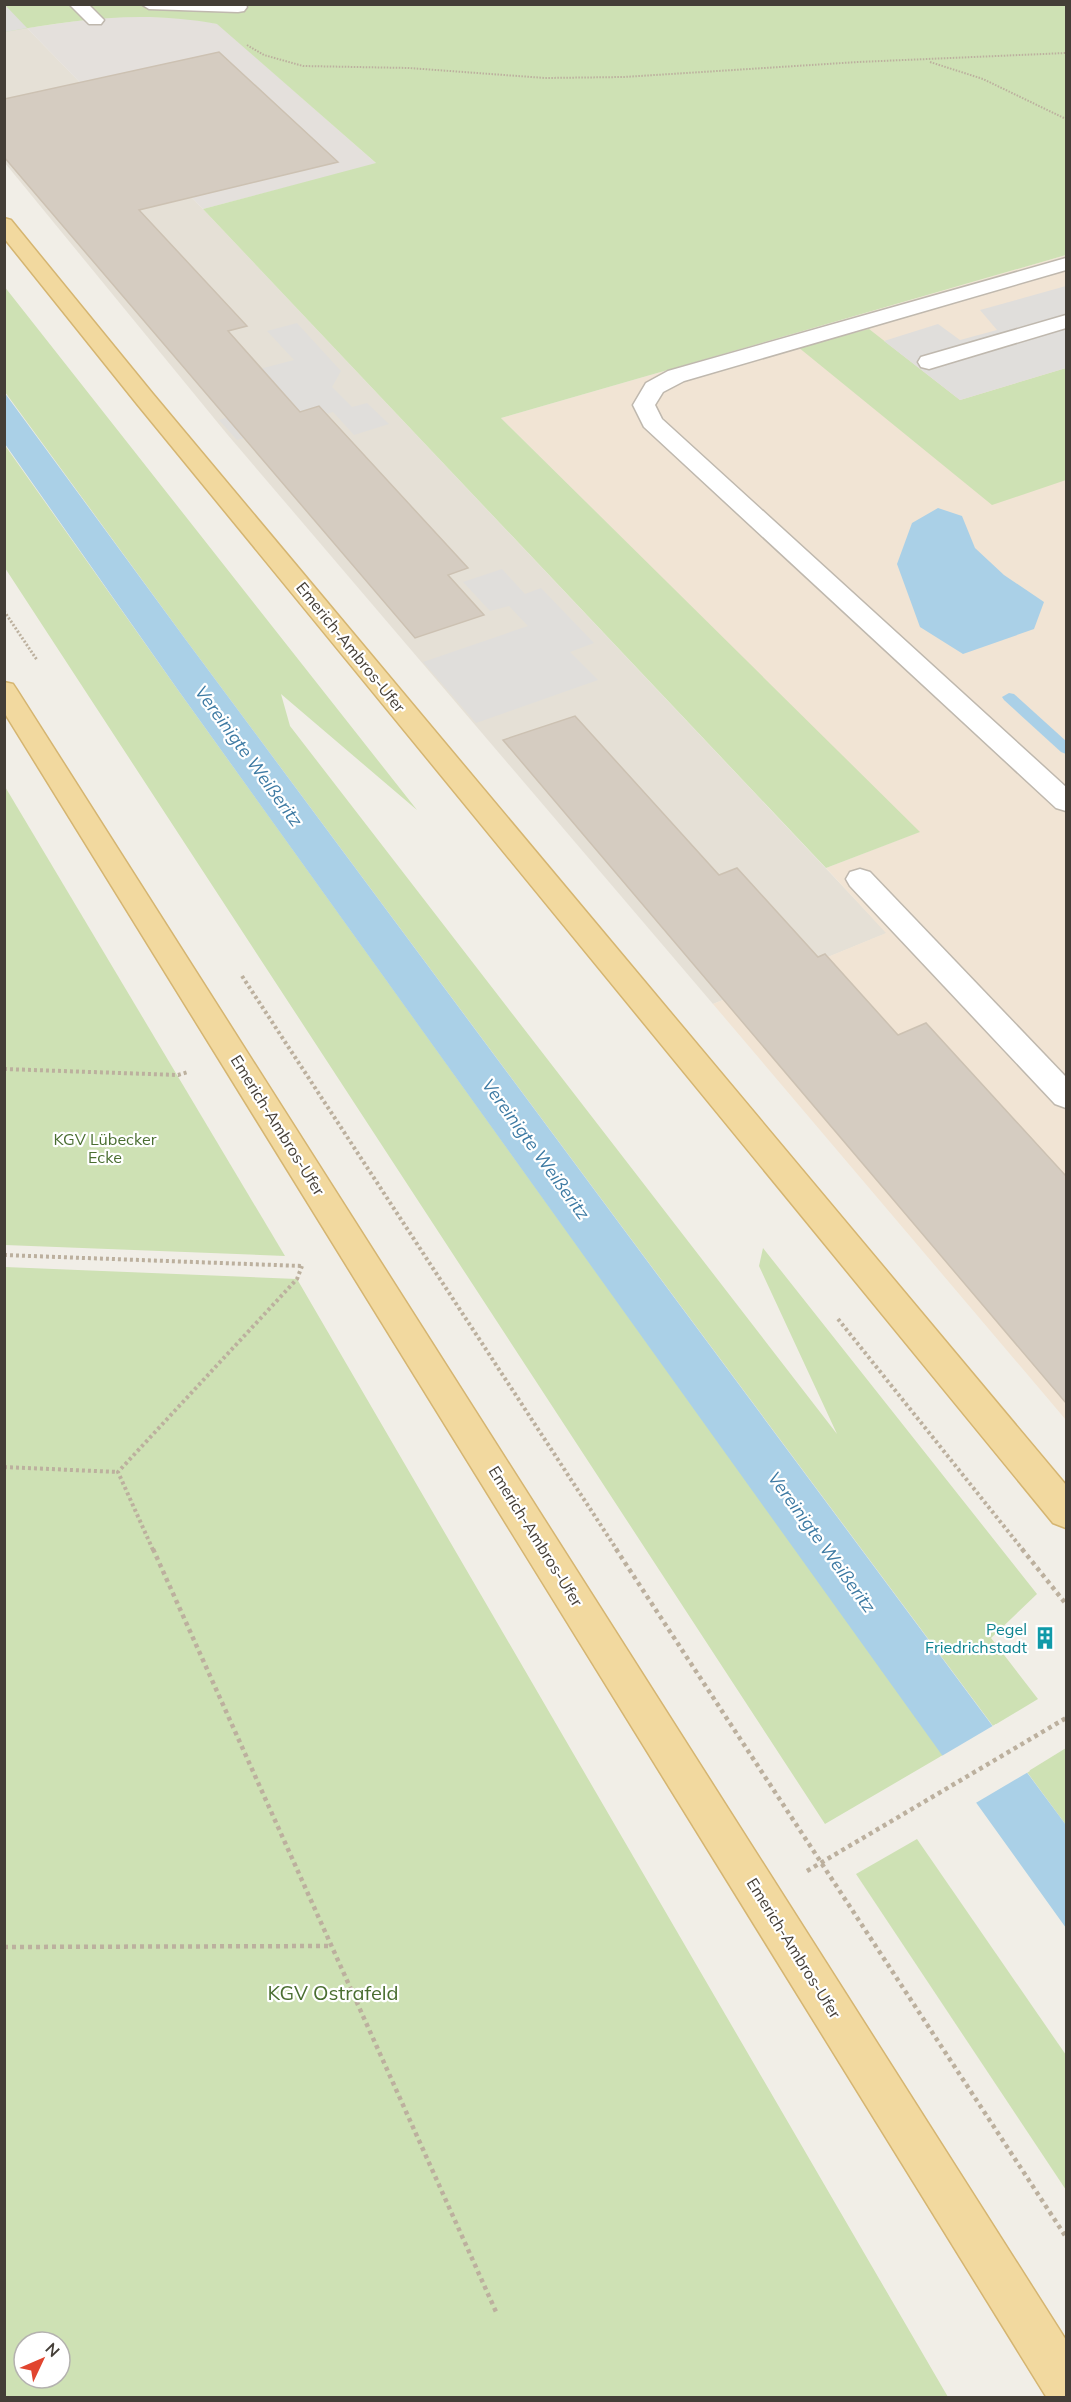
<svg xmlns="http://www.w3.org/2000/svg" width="1071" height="2402" font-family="Mulish,sans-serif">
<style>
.residential{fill:#e5e0d6}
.commercial{fill:#f1e4d4}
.industrial{fill:#e4e0dc}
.green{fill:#cee1b4;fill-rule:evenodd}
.parking{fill:#e0dedb}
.water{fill:#aad0e7}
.pier{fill:#f1eee7}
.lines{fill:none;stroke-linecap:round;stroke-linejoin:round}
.stream{fill:#aad0e7;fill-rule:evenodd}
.building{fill:#d5ccc1;stroke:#ccc1b2;stroke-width:1.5}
.minor-casing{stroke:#bfb8ae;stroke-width:3}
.major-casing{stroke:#d5b571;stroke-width:3}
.path-far3{stroke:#bcb09e;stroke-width:2;stroke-dasharray:1.5 1.5;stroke-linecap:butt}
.path-far2{stroke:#bcb09e;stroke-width:3;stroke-dasharray:2 2;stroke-linecap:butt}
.path-far1{stroke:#bcb09e;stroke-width:4;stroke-dasharray:3 3;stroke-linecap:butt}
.path{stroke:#bcb09e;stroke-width:4.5;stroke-dasharray:4 4;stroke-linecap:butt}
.minor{fill:#fff;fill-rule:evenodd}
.major{fill:#f2d99f;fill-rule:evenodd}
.labels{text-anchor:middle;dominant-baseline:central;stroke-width:4.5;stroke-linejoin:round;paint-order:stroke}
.street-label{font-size:16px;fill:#443e37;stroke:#fff}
.park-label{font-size:16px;fill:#4a6e31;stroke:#fff}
.culture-label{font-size:16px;fill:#0d838f;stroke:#fff;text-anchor:end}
.water-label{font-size:18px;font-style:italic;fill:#3d7aa3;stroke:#fff}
.near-park-label{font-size:20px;fill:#4a6e31;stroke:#fff}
</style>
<rect width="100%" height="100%" fill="#f1eee7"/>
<!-- residential -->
<polygon class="residential" points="27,28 203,209 887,933 713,1004 227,434 5,163 5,32"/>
<!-- commercial -->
<polygon class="commercial" points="1066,255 1066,1420 713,1004 886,933 826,868 919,832 501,418"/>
<!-- industrial -->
<polygon class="industrial" points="112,16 188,18 218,24 377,164 203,209 27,28"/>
<!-- green -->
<g class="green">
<path d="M5,4L1066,5V255L501,418L920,832L826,868L203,209L376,163L217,24C144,10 77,19 5,32Z"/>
<polygon points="4,286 417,810 281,694 290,726 837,1434 759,1266 763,1248 1037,1594 991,1638 1038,1699 993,1726 186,640 5,392"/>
<polygon points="869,329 960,400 1066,368 1066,480 992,505 798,347"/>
<polygon points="4,444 178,690 943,1755 825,1824 5,568"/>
<polygon points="4,785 285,1256 5,1245"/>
<path d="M5,1267L297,1279L948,2397H5ZM24,2342H60V2378H24Z"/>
<polygon points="1066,1748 1066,1825 1027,1772"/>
<polygon points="917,1839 1066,2055 1066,2190 856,1874"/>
</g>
<!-- parking -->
<g class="parking">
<polygon points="5,4 5,5 27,28 5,32"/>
<polygon points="1066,286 1066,368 960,400 884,341 938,324 960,340 997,330 980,310"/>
<polygon points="297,323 341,371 332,387 352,407 367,403 389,424 354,435 333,412 237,440 219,420 234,415 206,383 294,360 267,331"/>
<polygon points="502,569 525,594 541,588 594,643 570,652 598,680 476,723 423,662 528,626 509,606 490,611 463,582"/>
</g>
<!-- water -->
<g class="water">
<polygon points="4,392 186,640 1066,1825 1066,1928 178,690 5,444"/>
<polygon points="938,508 962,516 975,548 1004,575 1044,602 1034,629 963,654 920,627 897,564 912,523"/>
</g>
<!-- pier -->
<polygon class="pier" points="996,1724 1030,1771 974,1804 940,1757"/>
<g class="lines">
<!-- stream -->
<polygon class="stream" points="1009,693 1014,694 1066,741 1066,754 1061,752 1004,700 1002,697"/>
</g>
<!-- building -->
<g class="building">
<polygon points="219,52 338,162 139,210 247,326 228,331 300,412 319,406 468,568 448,575 484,615 415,638 4,157 4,99"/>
<polygon points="575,716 719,875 737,868 818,957 825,954 898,1035 926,1023 1066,1176 1066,1403 503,740"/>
</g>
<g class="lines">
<!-- minor casing -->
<g class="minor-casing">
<g id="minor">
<polygon points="69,4 88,4 104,20 101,24 89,24"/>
<polygon points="141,4 245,4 247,7 244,11 238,12 149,9"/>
<polygon points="1066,258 1066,270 684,381 663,392 655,405 662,419 1066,787 1066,811 1056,808 644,427 633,405 646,383 668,371"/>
<polygon points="1066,315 1066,328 929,369 921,367 918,362 921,357"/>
<polygon points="860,869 870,872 1066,1077 1066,1108 1055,1104 850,886 846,879 850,872"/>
</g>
</g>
<!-- major casing -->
<g class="major-casing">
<g id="major">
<polygon points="4,218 11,220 153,394 1066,1485 1066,1528 1053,1523 137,404 4,238"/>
<polygon points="4,682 13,684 17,690 1066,2340 1066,2398 1047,2398 4,712"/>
</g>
</g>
<!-- path-far3 -->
<g class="path-far3">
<polyline points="247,45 264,55 303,66 409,68 545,78 624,77 858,62 1066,53"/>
<polyline points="930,62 983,79 1066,119"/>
</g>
<!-- path-far2 -->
<polyline class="path-far2" points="4,611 37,660"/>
<!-- path-far1 -->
<g class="path-far1">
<polyline points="242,976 617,1550"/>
<polyline points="4,1069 178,1075 188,1072"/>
<polyline points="4,1255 302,1266"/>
<polyline points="838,1319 1023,1550"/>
<polyline points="4,1467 118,1472"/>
<polyline points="153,1550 118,1472 297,1279 302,1266"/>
</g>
<!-- path -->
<g class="path">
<polyline points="153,1549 497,2314"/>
<polyline points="616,1549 1066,2237"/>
<polyline points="1022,1549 1066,1604"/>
<polyline points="807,1871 1066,1718"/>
<polyline points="4,1947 331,1946"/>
</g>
<!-- minor -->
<use href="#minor" class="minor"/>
<!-- major -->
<use href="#major" class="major"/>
</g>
<!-- icons -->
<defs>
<g id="building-bare" transform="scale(1.8)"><path d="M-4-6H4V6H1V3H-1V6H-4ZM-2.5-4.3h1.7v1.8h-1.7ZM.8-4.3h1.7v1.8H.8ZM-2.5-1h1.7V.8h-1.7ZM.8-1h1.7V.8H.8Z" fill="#0f9aa8" stroke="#fff" stroke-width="2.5" paint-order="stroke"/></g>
</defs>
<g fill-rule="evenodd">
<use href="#building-bare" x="1045" y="1638"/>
</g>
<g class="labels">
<!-- street labels -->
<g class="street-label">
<text transform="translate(351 647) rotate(51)">Emerich-Ambros-Ufer</text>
<text transform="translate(278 1125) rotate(58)">Emerich-Ambros-Ufer</text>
<text transform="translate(536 1536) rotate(58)">Emerich-Ambros-Ufer</text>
<text transform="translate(794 1948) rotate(58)">Emerich-Ambros-Ufer</text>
</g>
<!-- park labels -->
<g class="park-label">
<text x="105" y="1139">KGV Lübecker<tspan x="105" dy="18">Ecke</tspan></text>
</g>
<!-- culture labels -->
<g class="culture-label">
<text x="1027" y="1629">Pegel<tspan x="1027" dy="18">Friedrichstadt</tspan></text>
</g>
<!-- water labels -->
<g class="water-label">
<text transform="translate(249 756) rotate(54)">Vereinigte Weißeritz</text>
<text transform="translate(536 1149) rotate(54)">Vereinigte Weißeritz</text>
<text transform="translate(822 1542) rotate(54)">Vereinigte Weißeritz</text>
</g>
<!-- near-park labels -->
<g class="near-park-label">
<text x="333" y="1992">KGV Ostrafeld</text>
</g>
</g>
<!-- border -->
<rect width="1071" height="2402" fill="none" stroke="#443e37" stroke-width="12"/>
<!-- north arrow -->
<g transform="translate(42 2360) rotate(46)"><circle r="28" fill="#ffffff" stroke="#b4b2af" stroke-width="1.5"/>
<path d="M0-4.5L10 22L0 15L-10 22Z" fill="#e1452f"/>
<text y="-9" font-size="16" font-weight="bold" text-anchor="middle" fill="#443e37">N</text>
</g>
</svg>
